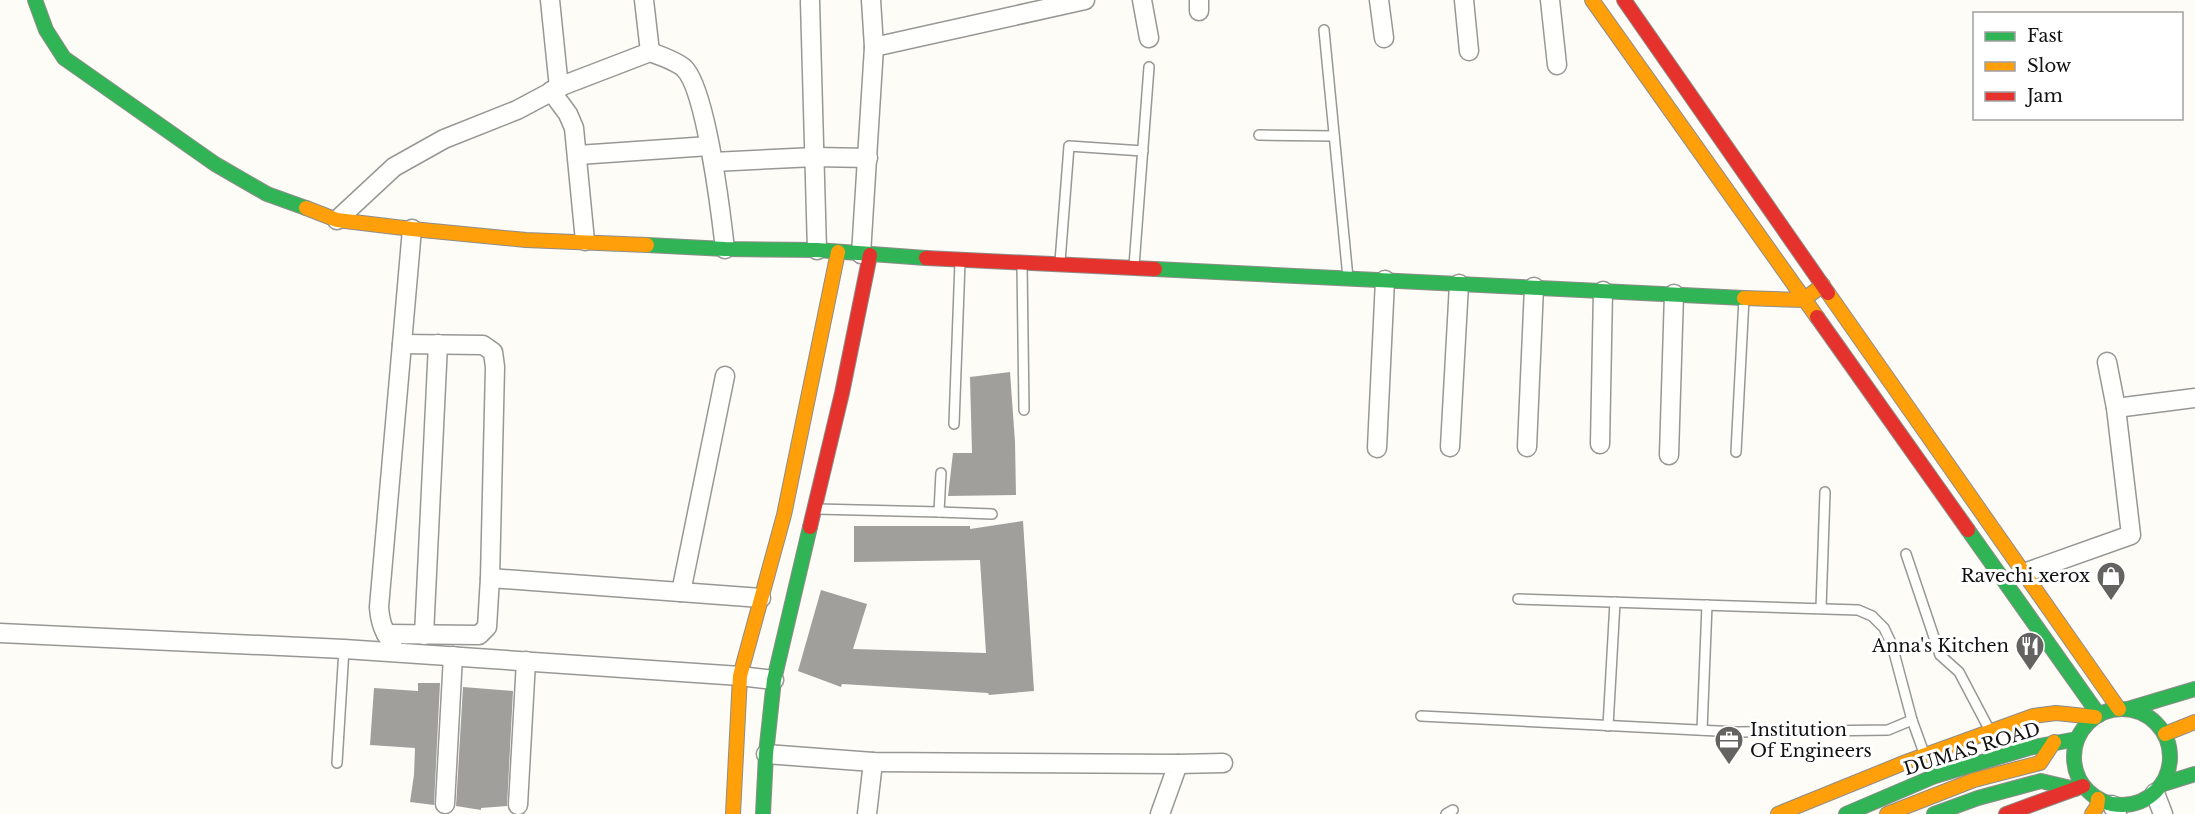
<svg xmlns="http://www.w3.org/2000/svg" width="2195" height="814" font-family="'Libre Baskerville',serif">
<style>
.building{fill:#a19f9c}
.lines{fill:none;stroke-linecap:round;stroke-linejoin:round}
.lane-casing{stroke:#979795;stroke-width:12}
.street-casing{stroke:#979795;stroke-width:21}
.fast-casing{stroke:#8e8d8b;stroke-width:16}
.slow-casing{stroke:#8e8d8b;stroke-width:16}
.jam-casing{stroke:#8e8d8b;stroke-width:16}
.lane{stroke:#fffffe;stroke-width:9}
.street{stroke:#fffffe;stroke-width:18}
.fast{stroke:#30b455;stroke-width:14}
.slow{stroke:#ff9f0a;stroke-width:14}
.jam{stroke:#e5322d;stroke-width:14}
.labels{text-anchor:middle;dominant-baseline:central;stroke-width:6;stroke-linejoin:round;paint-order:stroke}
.poi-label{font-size:18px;fill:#111;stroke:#fff;text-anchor:end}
.street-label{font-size:18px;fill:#111;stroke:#fff}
</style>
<rect width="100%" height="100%" fill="#fdfcf7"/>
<!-- building -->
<g class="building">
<polygon points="1010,372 1015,442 1016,495 948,496 953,453 972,453 970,377"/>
<polygon points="1023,521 1034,691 989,695 988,693 842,684 841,687 798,671 821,590 867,604 853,649 986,653 980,560 854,562 854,526 970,526 970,529"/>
<polygon points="418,683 440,683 434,805 410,802 414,775 415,748 370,745 374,688 418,691"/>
<polygon points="463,687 513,691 507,806 481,808 481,810 456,806"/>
</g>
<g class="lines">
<!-- lane casing -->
<g class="lane-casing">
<g id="lane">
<polyline points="1324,30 1348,278"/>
<polyline points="1259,135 1334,136"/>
<polyline points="1060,262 1069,146 1143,151"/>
<polyline points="1022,265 1024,410"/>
<polyline points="1134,266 1149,67"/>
<polyline points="954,424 960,262"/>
<polyline points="1736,452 1744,298"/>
<polyline points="817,509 939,512 941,473"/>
<polyline points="939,512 992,514"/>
<polyline points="1906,554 1940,655 1959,672 1989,729"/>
<polyline points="1518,599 1858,610 1872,616 1884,628 1892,645 1912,720 1924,753"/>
<polyline points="1821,608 1825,492"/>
<polyline points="1421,716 1737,732 1888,730 1912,720"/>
<polyline points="1608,726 1615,602"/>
<polyline points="1702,730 1707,605"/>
<polyline points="337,763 344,649"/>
<polyline points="1446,814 1453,810"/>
</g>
</g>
<!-- street casing -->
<g class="street-casing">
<g id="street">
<polyline points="550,0 559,88"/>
<polyline points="644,0 650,52"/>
<polyline points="1142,0 1149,38"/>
<polyline points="1199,0 1199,11"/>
<polyline points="1379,0 1384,38"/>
<polyline points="1464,0 1469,51"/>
<polyline points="1550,0 1557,65"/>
<polyline points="810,2 817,250"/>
<polyline points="874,47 1085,0"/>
<polyline points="551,91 568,114 574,128 585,241"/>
<polyline points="578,155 709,146"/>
<polyline points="713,162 815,157 868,158"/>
<path d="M337,220L394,167L444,139L517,110L564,85L650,52C661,56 676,61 684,68C706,89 721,214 725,249"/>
<polyline points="861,254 874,47 871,0"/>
<polyline points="2116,408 2195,398"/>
<polyline points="1600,444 1603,291"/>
<polyline points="1450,447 1459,284"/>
<polyline points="1527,447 1534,287"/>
<polyline points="1377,448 1385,280"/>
<polyline points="1669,455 1674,294"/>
<polyline points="2024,573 2131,535 2116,408 2107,362"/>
<polyline points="490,578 761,598"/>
<polyline points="681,592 725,376"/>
<polyline points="0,633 344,649 740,676 774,680"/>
<polyline points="386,634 479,635 487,627 490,578 495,367 493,352 483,345 402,344"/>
<polyline points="424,635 438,344"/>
<path d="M392,643C383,631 380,621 379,607L412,229"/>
<polyline points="766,754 873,762 1178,764 1160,814"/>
<polyline points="1178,764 1223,763"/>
<polyline points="2155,793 2163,814"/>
<polyline points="445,804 453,656"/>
<polyline points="518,805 526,661"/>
<polyline points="2112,805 2117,814"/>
<polyline points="867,814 873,762"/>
</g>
</g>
<!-- fast casing -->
<g class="fast-casing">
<g id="fast">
<polyline points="35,0 46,30 64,58 215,164 267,194 306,208"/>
<polyline points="647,245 725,249 817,250 926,258"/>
<polyline points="1155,269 1744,298"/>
<polyline points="1968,530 2099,715"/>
<circle cx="2122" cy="757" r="48"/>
<polyline points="2128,709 2195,689"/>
<polyline points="2163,784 2195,774"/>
<polyline points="763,814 766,754 774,680 810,527"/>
<polyline points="1846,814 1935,776 2029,748 2077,739"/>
<polyline points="1934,814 1978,798 2041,781 2075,789"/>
</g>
</g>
<!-- slow casing -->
<g class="slow-casing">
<g id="slow">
<polyline points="1592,0 1817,317"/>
<polyline points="306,208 337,220 412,229 526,240 647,245"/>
<polyline points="1828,293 2119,709"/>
<polyline points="1744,298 1803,300 1823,285"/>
<polyline points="2165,734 2195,722"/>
<polyline points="733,814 740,676 784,515 838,252"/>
<polyline points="1778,814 1906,762 2033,716 2056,713 2095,717"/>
<polyline points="1887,814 1974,780 2040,763 2054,742"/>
<polyline points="2092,814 2097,807 2098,799"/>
</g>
</g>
<!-- jam casing -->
<g class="jam-casing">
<g id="jam">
<polyline points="1624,0 1828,293"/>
<polyline points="926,258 1155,269"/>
<polyline points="1817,317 1968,530"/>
<polyline points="810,527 842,393 870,255"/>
<polyline points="2006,814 2083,786"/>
</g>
</g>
<!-- lane -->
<use href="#lane" class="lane"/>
<!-- street -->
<use href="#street" class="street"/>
<!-- fast -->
<use href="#fast" class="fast"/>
<!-- slow -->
<use href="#slow" class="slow"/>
<!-- jam -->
<use href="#jam" class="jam"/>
</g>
<!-- icons -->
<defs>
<g id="shop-pin" transform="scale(1.5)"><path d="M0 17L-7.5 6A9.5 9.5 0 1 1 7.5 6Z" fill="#646362" stroke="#fff"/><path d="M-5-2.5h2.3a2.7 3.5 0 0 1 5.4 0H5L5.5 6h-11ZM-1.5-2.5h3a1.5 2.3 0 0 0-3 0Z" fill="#fff"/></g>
<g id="restaurant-pin" transform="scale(1.5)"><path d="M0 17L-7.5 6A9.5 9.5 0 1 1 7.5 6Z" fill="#646362" stroke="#fff"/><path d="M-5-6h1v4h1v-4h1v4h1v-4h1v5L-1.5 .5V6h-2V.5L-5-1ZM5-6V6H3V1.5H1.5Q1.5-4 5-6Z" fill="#fff"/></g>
<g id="office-pin" transform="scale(1.5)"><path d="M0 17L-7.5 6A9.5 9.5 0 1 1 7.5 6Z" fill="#646362" stroke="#fff"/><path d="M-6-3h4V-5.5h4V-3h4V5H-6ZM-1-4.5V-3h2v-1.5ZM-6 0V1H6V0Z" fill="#fff"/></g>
</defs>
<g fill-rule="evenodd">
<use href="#shop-pin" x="2111" y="576"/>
<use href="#restaurant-pin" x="2030" y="646"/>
<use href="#office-pin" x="1729" y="740"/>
</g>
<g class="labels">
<!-- poi labels -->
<g class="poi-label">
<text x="2090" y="576">Ravechi xerox</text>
<text x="2009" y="646">Anna's Kitchen</text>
<text x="1750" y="730" text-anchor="start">Institution<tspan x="1750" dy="21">Of Engineers</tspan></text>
</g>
<!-- street labels -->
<g class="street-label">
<text transform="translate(1972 749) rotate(-17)">DUMAS ROAD</text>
</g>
</g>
<!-- legend -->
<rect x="1973" y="12" width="210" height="108" fill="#ffffff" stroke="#a0a0a0" stroke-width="1.5"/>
<rect x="1985" y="32" width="30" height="9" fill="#30b455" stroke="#a0a0a0" stroke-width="1.5"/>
<text x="2027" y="42" font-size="18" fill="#111111">Fast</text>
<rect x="1985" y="62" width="30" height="9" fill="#ff9f0a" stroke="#a0a0a0" stroke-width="1.5"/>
<text x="2027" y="72" font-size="18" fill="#111111">Slow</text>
<rect x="1985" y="92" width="30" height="9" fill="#e5322d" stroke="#a0a0a0" stroke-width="1.5"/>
<text x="2027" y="102" font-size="18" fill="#111111">Jam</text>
</svg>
